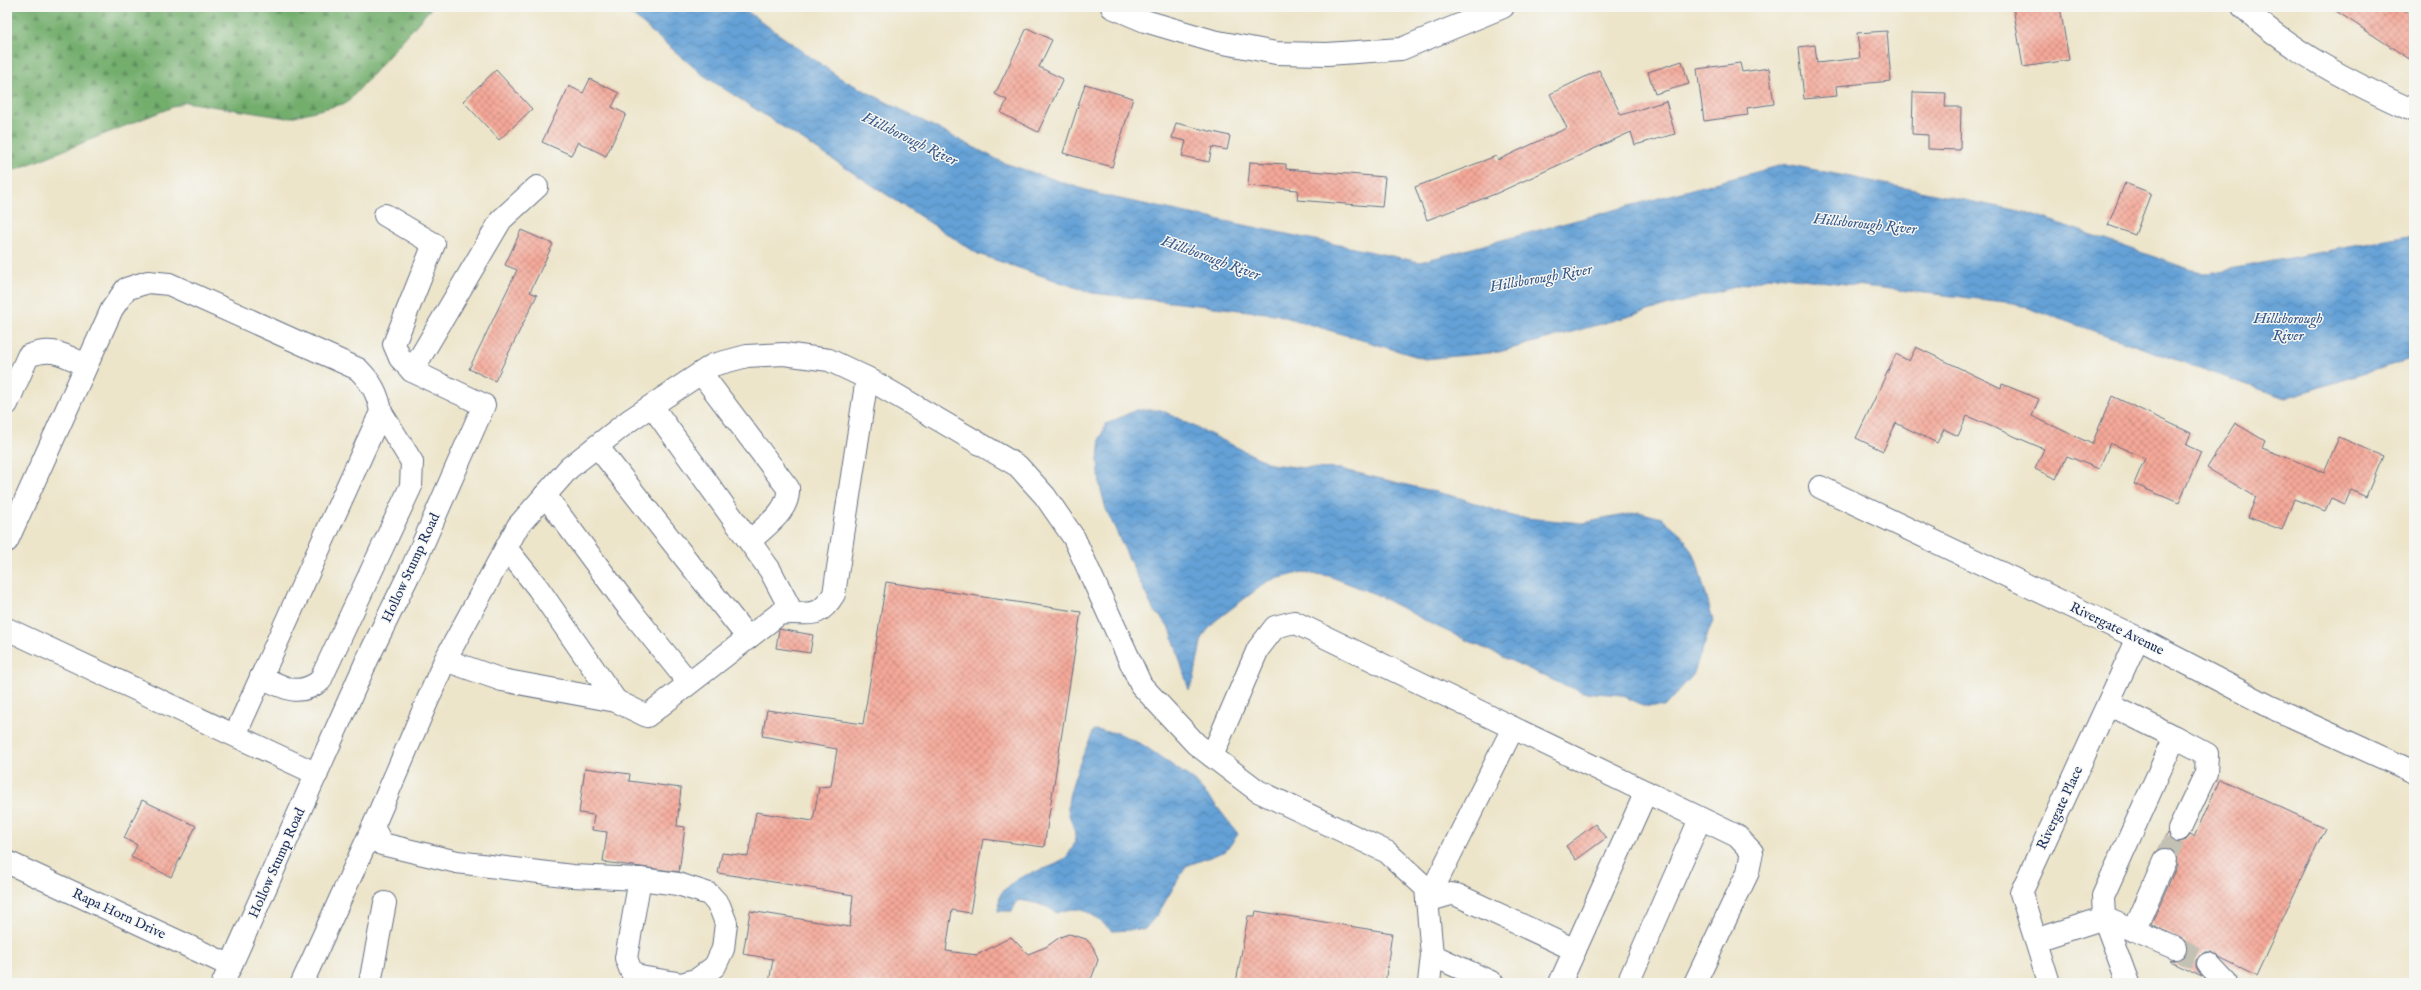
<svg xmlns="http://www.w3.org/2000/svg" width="2421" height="990" font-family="'IM FELL English',serif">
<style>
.forest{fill:url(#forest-firs);stroke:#476e66}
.water{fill:url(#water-waves);stroke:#40689a}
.building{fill:url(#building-cross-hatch)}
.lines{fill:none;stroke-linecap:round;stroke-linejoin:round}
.minor-tunnel{stroke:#c3c1b4;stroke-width:22;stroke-dasharray:22 11;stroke-linecap:butt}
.minor-casing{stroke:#646f84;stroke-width:24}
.minor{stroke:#fff;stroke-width:22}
.labels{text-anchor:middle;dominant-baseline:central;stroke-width:3;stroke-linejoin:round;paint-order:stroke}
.street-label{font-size:14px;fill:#1b2f5e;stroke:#f6f6f2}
.water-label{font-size:15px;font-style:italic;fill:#355788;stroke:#f6f6f2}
</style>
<defs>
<pattern id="forest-firs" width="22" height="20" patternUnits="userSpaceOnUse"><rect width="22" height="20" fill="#73ae6d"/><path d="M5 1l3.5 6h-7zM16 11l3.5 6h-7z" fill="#5e8e5d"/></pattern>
<pattern id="water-waves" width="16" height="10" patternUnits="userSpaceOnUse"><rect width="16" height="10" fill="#65a1d6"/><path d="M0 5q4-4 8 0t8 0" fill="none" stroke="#5284b1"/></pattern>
<pattern id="building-cross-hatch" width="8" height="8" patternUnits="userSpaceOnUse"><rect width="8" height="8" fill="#f5a999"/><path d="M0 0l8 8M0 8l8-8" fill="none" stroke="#c68a80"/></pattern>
</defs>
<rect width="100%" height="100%" fill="#f6f6f2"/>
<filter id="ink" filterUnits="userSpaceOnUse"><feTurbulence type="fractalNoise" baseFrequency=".025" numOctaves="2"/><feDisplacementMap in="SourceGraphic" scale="8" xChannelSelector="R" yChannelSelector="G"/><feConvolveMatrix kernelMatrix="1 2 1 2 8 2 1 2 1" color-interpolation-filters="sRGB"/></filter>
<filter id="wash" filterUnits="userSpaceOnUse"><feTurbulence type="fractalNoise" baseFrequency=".012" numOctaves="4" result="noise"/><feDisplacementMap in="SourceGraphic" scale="16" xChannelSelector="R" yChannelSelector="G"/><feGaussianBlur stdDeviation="0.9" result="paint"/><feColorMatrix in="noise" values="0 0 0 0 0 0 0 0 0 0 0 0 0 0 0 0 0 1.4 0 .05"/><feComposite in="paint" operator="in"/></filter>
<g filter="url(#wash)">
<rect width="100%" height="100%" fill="#ede5ca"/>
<!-- forest -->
<polygon class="forest" points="7,7 432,7 347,103 287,118 185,102 7,173"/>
<!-- water -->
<g class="water">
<polygon points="614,7 741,7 840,78 1004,163 1101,195 1420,262 1786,164 2029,213 2203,274 2414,235 2414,358 2285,398 2014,303 1775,276 1499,352 1425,359 1275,314 1092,293 978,254 703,75 632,15"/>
<polygon points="1136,410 1161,410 1271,464 1303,468 1340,469 1457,497 1515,517 1583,523 1639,512 1662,518 1682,535 1696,559 1713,620 1693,675 1664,707 1645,706 1621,695 1583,692 1557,682 1438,627 1375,594 1329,576 1303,572 1268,581 1215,621 1202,637 1194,679 1189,690 1170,628 1153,609 1137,576 1106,509 1100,486 1098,460 1100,438 1106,424"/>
<path d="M1094,730L1118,733L1143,745L1192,779L1215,804L1238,834L1226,851L1186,866L1159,912L1145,929L1113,931C1092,916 1085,902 1057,913C1044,904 1033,902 1018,900L1012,911H998C999,906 999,900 1000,896C1001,892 1005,889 1008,887C1025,868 1058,872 1070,852C1082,835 1069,823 1068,808C1067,791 1086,747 1094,730Z"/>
</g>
<g id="blocks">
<!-- building -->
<g class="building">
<polygon points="2013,7 2060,7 2069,60 2023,67"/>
<polygon points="2330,7 2400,7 2414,16 2414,62"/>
<polygon points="1027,28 1052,40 1039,67 1063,79 1038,132 1001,113 1007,100 995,94"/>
<polygon points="1887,31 1891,81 1836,86 1837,96 1804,99 1799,47 1815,45 1817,63 1860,58 1857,33"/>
<polygon points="1682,61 1689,84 1655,94 1648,72"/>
<polygon points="1740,63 1742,72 1769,68 1774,104 1747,108 1748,115 1704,121 1697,69"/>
<polygon points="496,70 532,109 499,140 463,101"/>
<polygon points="1599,70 1621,115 1666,101 1675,134 1635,145 1631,132 1495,194 1427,220 1415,187 1496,156 1498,160 1567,128 1550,94"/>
<polygon points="590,79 619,93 612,107 626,114 606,156 578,142 571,155 542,142 569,86 583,93"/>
<polygon points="1085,84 1133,98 1112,167 1063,153"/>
<polygon points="1913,92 1946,93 1945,107 1961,107 1960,150 1928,149 1928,135 1912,134"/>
<polygon points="1176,123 1230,136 1227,150 1212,147 1209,162 1182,156 1186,141 1172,138"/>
<polygon points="1250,162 1286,164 1286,169 1385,177 1382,207 1297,200 1298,190 1248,186"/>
<polygon points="2125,183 2151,193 2135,235 2108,225"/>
<polygon points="521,230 553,244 530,292 537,295 495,381 469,369 517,270 505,265"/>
<polygon points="1916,347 2001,388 2002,384 2039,399 2032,416 2092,444 2112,396 2191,433 2186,445 2201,452 2179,503 2134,484 2145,458 2110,443 2099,469 2067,456 2056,479 2035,469 2044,449 1967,416 1958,436 1944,429 1937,443 1896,423 1883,451 1856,438 1896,354 1909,361"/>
<polygon points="2235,423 2265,441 2262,448 2324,472 2339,437 2383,456 2366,497 2351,490 2345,504 2331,498 2325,511 2294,499 2282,530 2248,517 2256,497 2207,468"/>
<polygon points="886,582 1081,612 1044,847 983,839 970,913 952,910 946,951 977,955 1011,937 1028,954 1046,947 1060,937 1069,934 1086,939 1093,947 1098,960 1092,977 1086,983 769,983 773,959 743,954 750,911 850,927 853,895 718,873 722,853 748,856 756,812 813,821 819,787 831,786 837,749 762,736 767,710 863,724"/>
<polygon points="779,629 813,635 810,653 776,648"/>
<polygon points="585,768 630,774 629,781 681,788 677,826 685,827 679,872 603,862 607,832 592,830 594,815 579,813"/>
<polygon points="2220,779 2325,828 2256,976 2221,959 2211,952 2205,952 2196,960 2196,967 2202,976 2170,961 2182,958 2186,953 2185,941 2151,924 2177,865 2175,852 2170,848 2160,849 2167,833 2173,841 2180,842 2186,840 2190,835 2194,837"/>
<polygon points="142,800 196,826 171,877 131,857 137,845 124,838"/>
<polygon points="1595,824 1606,838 1576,860 1566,846"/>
<polygon points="1256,911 1392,933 1385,983 1236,983 1248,916 1255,916"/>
</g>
</g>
</g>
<g filter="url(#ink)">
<use href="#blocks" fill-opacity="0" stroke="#646f84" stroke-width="1"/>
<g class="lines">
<!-- minor-tunnel -->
<g class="minor-tunnel">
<polyline points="2165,860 2179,830"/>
<polyline points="2175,948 2208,964"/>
</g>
<!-- minor casing -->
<g class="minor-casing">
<g id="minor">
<polyline points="1112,7 1145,21 1213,41 1276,53 1327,54 1401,49 1503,7"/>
<path d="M2243,7C2292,53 2354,84 2414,111"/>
<polyline points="412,371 501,220 537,187"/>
<path d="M701,373L788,488C790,511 765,526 750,541"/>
<polyline points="867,378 1018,466 1045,496 1074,538 1141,685 1196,744 1258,791 1387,852 1426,888 1432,955 1429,983"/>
<path d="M7,404L28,356C53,346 63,355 86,365"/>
<polyline points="652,406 770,570 792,612"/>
<polyline points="597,446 748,638"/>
<polyline points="1820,487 2138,638 2269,706 2414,772"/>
<polyline points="545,495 631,611 689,683"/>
<path d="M7,541L112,309L126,289L148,282L169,284L358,369C371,382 378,393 381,412L235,735"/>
<polyline points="506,548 538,588 616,701"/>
<polyline points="7,629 317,774"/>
<path d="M261,677C284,687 297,698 320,681L411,486L412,462L381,412"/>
<polyline points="2108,704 2175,737 2103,896 2104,918 2128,983"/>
<polyline points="2175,737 2207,754 2206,773 2179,830"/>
<polyline points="1212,756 1258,649 1275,627 1294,622 1737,836 1752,852 1748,872 1695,983"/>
<polyline points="373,827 382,844 457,862 572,876 640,879 678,884 709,894 719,905 726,923 723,949 715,966 698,979 685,983"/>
<polyline points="7,862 231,966"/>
<polyline points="640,879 626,958 631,971 640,977 677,983"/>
<polyline points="1427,901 1513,728"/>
<polyline points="1427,901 1451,894 1457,895 1575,950"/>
<polyline points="2134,931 2165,860"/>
<polyline points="2036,940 2104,918 2175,948"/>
<polyline points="1432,955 1493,983"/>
<polyline points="2208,964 2226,983"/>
<polyline points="223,983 367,660 413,566 484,405 412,371 400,358 394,344 434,244 385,215"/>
<path d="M302,983L373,827L445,660L518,526L569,468L630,420L713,365L747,356L784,354L829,360L867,378L834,594C816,624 806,609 779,614L647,716L616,701L502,680L445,660"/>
<polyline points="370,983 385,903"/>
<polyline points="1560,983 1646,792"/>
<polyline points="1628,983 1700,819"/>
<polyline points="2049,983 2021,893 2138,638"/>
</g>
</g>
<!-- minor -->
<use href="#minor" class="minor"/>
</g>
</g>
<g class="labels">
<!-- street labels -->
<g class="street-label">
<text transform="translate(411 568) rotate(-65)">Hollow Stump Road</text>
<text transform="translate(2117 629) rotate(26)">Rivergate Avenue</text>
<text transform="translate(2060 808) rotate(-65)">Rivergate Place</text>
<text transform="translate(277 863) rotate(-66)">Hollow Stump Road</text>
<text transform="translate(119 914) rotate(25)">Rapa Horn Drive</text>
</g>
<!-- water labels -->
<g class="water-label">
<text transform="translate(910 139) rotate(26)">Hillsborough River</text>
<text transform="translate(1865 224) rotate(6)">Hillsborough River</text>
<text transform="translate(1211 258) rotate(20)">Hillsborough River</text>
<text transform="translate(1541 278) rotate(-10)">Hillsborough River</text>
<text x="2288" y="318">Hillsborough<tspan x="2288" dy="17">River</tspan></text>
</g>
</g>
<!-- margin -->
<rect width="2421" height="990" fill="none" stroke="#f6f6f2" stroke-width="24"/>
</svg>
